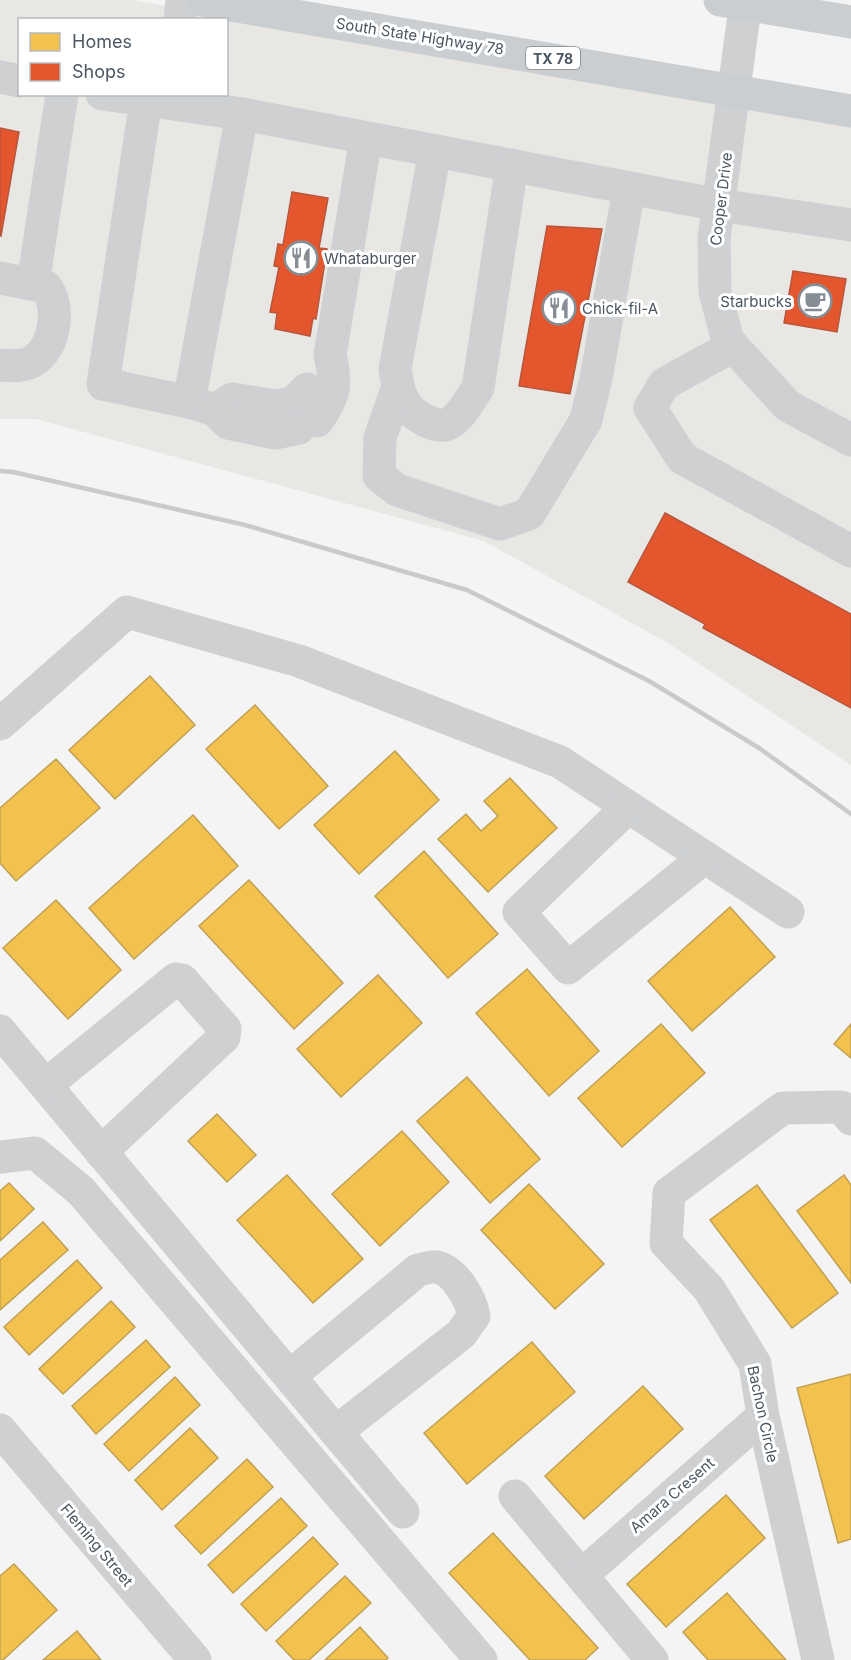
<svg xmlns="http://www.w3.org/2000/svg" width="851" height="1660" font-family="Inter,sans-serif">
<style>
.commercial{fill:#e8e7e3;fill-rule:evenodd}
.homes{fill:#f2c14e;stroke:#c0a154;stroke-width:1.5}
.shops{fill:#e4572e;stroke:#b6573d;stroke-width:1.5}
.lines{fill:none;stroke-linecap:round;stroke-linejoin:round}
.minor{stroke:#ced0d2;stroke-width:33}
.major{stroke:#caced1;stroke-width:33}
.rail{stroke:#c9cacc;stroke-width:4.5}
.labels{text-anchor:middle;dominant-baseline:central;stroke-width:6;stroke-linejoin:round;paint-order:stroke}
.shield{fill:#fff;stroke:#808990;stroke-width:1.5}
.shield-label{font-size:14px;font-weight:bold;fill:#4a5661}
.street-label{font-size:15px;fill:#4a5661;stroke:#fff}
.poi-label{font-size:15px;fill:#4a5661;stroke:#fff;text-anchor:start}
</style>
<rect width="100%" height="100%" fill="#f4f4f4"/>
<!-- commercial -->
<path class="commercial" d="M0,0H132L851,121V765L668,643L484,541L36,419H0ZM20,20H226V94H20Z"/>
<!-- homes -->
<g class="homes">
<polygon points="150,676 195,725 115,799 69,750"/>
<polygon points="255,705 328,786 279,829 206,749"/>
<polygon points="395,751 439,800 359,874 314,825"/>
<polygon points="56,759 100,808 16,881 0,863 0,808"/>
<polygon points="510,778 557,828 488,892 438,839 466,814 481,831 498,816 484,801"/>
<polygon points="193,815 238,866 134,959 89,908"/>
<polygon points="424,851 498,934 448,978 375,896"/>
<polygon points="249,880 343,983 294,1029 199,926"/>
<polygon points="56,900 121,970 68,1019 3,948"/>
<polygon points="730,907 775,957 692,1031 648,981"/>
<polygon points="527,969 599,1051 549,1096 476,1013"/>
<polygon points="378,975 422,1023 341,1097 297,1049"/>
<polygon points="661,1024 705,1073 622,1147 578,1098"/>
<polygon points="851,1024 851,1058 834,1044"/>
<polygon points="467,1077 540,1159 490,1203 417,1121"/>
<polygon points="217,1114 256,1155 227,1182 188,1141"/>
<polygon points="402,1131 449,1182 380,1246 332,1194"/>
<polygon points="287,1175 363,1259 313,1303 237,1220"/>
<polygon points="844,1175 851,1185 851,1283 797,1211"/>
<polygon points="9,1183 34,1209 0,1241 0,1191"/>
<polygon points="529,1184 604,1264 555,1309 481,1230"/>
<polygon points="757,1185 838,1293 792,1328 710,1220"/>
<polygon points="43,1222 68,1250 0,1310 0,1260"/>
<polygon points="77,1260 102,1288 29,1355 4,1327"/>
<polygon points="111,1301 135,1327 63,1394 39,1369"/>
<polygon points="146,1340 170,1367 96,1434 72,1406"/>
<polygon points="532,1342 575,1392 467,1484 424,1433"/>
<polygon points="851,1374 851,1539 838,1543 797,1388"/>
<polygon points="175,1377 200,1405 129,1471 104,1444"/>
<polygon points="643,1386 683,1429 584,1519 545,1476"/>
<polygon points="190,1428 218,1458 162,1510 135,1480"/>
<polygon points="247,1459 273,1487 201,1554 175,1526"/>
<polygon points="726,1495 765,1538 666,1627 627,1584"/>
<polygon points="281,1498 307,1526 233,1593 208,1565"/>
<polygon points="493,1533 598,1648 585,1660 530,1660 449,1573"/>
<polygon points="313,1537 338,1564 266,1631 241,1604"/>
<polygon points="14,1564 57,1610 3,1660 0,1660 0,1576"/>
<polygon points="345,1576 371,1603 309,1660 294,1660 276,1641"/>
<polygon points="727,1593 786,1660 708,1660 683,1632"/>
<polygon points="360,1627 388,1658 386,1660 325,1660"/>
<polygon points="77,1631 101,1660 43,1660"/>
</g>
<!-- shops -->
<g class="shops">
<polygon points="0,128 19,132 1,236 0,236"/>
<polygon points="292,192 328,198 319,248 327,249 316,319 313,318 310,336 275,329 277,313 270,312 279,267 274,266 278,244 283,245"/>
<polygon points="547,226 602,229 570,394 519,386"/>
<polygon points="793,271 846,279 837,332 784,323"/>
<polygon points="665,513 851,614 851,708 703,628 705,624 628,582"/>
</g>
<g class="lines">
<!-- minor -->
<g class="minor">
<polyline points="746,0 714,238 715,292 728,341 788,406 851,440"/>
<polyline points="180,20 182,0"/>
<polyline points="0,77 20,81"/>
<polyline points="102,94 168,103"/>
<polyline points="174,94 173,104 242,114 719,205 851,225"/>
<polyline points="146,100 103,384 189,402 242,114"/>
<path d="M435,151L395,369C398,392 403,410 426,421C433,424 441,427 448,424C461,418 470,399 478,388L512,165"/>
<path d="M0,278L46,287C60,307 56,343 36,359C27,367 11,366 0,365"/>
<polyline points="33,284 62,94"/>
<polyline points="733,346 664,384 650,408 682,458 851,551"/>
<polyline points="397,389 380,438 379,476 397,490 500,524 529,514 586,420 597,374 629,188"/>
<polyline points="189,402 215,410 232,399 275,406 293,403 307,389"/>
<polyline points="215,410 228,423 275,433 299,428"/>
<path d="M317,421C335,396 337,385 330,355L366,138"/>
<polyline points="0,724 127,612 299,661 560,762 788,912"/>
<polyline points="628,807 519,912 568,968 705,857"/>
<polyline points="0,1031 403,1512"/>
<polyline points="46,1085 176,979 182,980 225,1029 224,1037 101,1152"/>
<polyline points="0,1157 35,1153 81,1191 481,1660"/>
<path d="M290,1376L418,1270C424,1269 431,1266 437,1267C455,1271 471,1299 474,1316L461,1334L336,1432"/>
<polyline points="0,1430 195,1660"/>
<polyline points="515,1496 652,1660"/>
<polyline points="582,1575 763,1416"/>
<polyline points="818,1660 763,1416 755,1364 709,1289 666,1243 669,1193 783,1108 841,1107 851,1119"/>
</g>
<!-- major -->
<g class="major">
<polyline points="202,0 851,111"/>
<polyline points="720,0 851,22"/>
</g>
<!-- rail -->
<polyline class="rail" points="0,471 13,472 245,525 467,590 649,681 759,748 851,814"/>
</g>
<!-- icons -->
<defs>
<g id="restaurant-ring" transform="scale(1.725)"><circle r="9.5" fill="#fff" stroke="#868d94" stroke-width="1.5"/><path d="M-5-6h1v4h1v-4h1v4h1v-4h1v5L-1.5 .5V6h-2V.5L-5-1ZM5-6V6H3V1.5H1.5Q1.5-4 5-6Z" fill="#868d94"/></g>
<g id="cafe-ring" transform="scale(1.725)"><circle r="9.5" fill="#fff" stroke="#868d94" stroke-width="1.5"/><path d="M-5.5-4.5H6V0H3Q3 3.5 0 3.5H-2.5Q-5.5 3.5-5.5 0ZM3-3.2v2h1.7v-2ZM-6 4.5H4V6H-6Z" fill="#868d94"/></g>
</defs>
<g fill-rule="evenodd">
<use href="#restaurant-ring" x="301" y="258"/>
<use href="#cafe-ring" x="815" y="301"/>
<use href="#restaurant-ring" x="559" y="308"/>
</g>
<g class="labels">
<!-- shield labels -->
<rect class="shield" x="526" y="47" width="54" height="22" rx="4.5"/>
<g class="shield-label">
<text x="553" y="58">TX 78</text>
</g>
<!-- street labels -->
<g class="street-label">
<text transform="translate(420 36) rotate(9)">South State Highway 78</text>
<text transform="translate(721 199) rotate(-83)">Cooper Drive</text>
<text transform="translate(763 1414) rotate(78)">Bachon Circle</text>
<text transform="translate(672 1495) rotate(-41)">Amara Cresent</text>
<text transform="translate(97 1545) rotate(50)">Fleming Street</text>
</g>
<!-- poi labels -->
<g class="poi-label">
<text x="324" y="258">Whataburger</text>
<text x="792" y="301" text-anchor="end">Starbucks</text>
<text x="582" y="308">Chick-fil-A</text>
</g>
</g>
<!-- legend -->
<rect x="18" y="18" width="210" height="78" fill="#ffffff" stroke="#b7bbc0" stroke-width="1.5"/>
<rect x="30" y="33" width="30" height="18" fill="#f2c14e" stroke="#b7bbc0" stroke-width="1.5"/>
<text x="72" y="48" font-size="18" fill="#4a5661">Homes</text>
<rect x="30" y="63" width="30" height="18" fill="#e4572e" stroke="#b7bbc0" stroke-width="1.5"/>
<text x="72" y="78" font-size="18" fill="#4a5661">Shops</text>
</svg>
